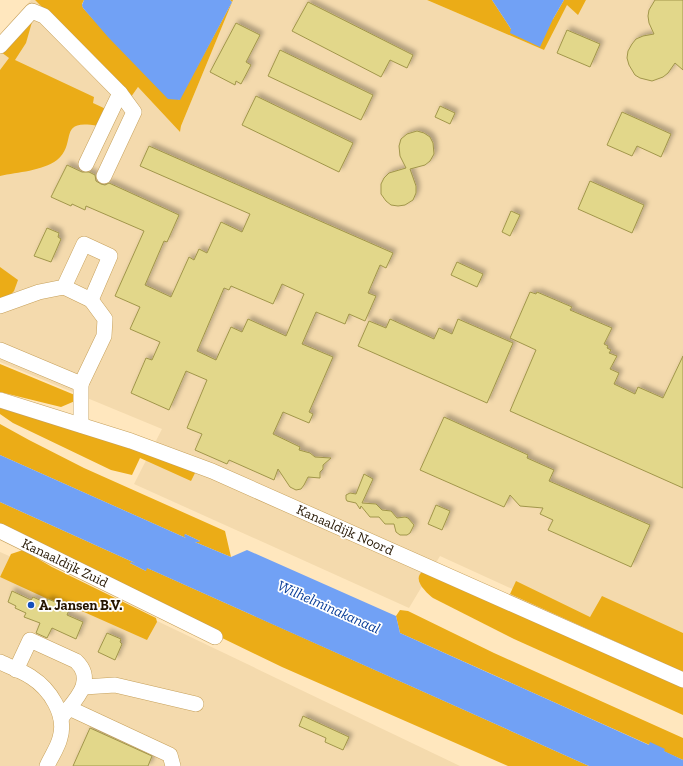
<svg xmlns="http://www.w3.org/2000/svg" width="683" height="766" font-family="'Zilla Slab',serif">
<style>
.built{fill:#f4daad}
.green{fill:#ebac17}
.water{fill:#71a1f5}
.building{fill:#e2d78a;stroke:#a1964a;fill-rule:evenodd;filter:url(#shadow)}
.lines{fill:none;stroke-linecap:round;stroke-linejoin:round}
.minor-casing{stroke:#c6a05a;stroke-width:16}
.minor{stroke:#fff;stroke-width:15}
.poi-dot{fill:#134fbb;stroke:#fff;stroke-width:1.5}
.labels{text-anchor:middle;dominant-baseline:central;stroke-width:3.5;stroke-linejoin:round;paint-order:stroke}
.street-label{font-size:14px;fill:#241500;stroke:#fff}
.poi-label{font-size:14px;font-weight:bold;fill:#241500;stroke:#fff;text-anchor:start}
.water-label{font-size:15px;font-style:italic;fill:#0a3e99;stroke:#fff}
</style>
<defs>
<filter id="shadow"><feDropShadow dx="3.5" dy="-3.5" stdDeviation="2" flood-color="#0004"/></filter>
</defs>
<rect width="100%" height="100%" fill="#ffe7be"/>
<!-- built -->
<g class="built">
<polygon points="31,0 35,0 131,97 138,87 180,132 181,126 233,0 427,0 544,50 567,4 578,14 586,0 683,0 683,667 440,556 409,608 134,484 162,429 0,362 0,34"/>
<polygon points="0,552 155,620 460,766 0,766"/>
</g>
<!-- green -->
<g class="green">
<polygon points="35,0 84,0 82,4 83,8 93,19 179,100 232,2 230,0 233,0 181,126 180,132 138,87 131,97"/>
<polygon points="427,0 492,0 511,29 553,19 564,0 586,0 578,15 567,5 544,50"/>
<path d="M34,15L26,43L15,60L94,97L93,103L108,110L98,126C56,118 78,143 57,160C42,171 18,172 0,176V70L9,58L1,52Z"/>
<polygon points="0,267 18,280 14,291 0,307"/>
<polygon points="0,364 82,398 61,407 0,392"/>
<polygon points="0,408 139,450 196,471 191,481 140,458 132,475 111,470 13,423 0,414"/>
<polygon points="0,424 29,440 84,468 225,531 231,557 195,542 200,541 185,534 186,538 0,455"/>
<polygon points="0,502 135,563 130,563 146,571 145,567 589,766 508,766 282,667 148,602 0,528"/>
<polygon points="23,550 52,567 156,618 157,622 147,640 75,608 50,600 0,577 11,554"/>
<path d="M422,572L683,687V715L514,639L433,598C427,593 412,580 422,572Z"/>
<polygon points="516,581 590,617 602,596 683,633 683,672 510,594"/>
<polygon points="400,610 408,611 494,653 683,738 683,760 400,633 396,616"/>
</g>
<!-- water -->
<g class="water">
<polygon points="84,0 230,0 232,2 180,100 168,99 108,37 83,8 82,5"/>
<polygon points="492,0 564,0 553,19 540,47 510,33 511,29"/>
<polygon points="0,455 186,538 184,536 185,534 200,541 199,542 195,542 231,557 247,550 396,616 400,633 649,745 650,742 665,749 664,751 683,760 683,766 589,766 147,568 146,571 130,563 131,562 135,563 0,502"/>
</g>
<!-- building -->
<g class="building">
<polygon points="655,0 683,0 683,70 675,63 668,73 663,77 652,81 640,78 635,75 629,65 627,58 628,51 632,44 636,39 643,36 654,34 649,23 648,16 649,10"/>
<polygon points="308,2 413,55 407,68 390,60 381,77 292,31"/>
<polygon points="236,23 260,35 246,62 251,65 241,84 236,81 235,85 210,72"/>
<polygon points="567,30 600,44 590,67 557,53"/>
<polygon points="280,50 373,95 361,120 268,76"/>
<polygon points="256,96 353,143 339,172 242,125"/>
<polygon points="440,106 455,113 450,124 435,117"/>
<polygon points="622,112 671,134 661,157 637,146 632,156 607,145"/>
<polygon points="417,131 424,133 430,137 433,143 434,154 430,161 425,165 410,169 416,186 416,193 413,200 405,205 398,206 391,205 386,201 381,194 381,184 384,178 389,173 406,168 400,156 399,146 401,139 407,134"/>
<path d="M149,146L393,253L386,268L380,265L368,293L376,296L365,321L349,314L345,324L316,312L302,344L333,357L309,412L313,414L309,423L283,412L273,434L300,447L299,450L310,453L315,457L331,458L323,465V469L320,472V478L308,477L304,485L301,489L296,490L290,487L278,469L274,480L229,460L227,464L195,450L202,434L187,428L207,380L186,371L169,410L131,393L146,358L152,360L160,342L130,329L140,307L115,296L144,231L86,206L85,210L72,204L71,206L51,197L67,165L82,172H89L95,175L96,181L101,184L105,185L109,183L179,215L167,242L164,241L145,285L171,297L189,257L194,260L199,249L207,253L221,222L242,232L250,214L140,166ZM282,284L304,294L286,336L248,319L242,332L231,327L216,360L197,351L224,288L229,290L231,286L273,304Z"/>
<polygon points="590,181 644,205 632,233 578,209"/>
<polygon points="511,211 520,215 510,236 502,232"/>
<polygon points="47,228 59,233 58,237 61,239 51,262 34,256"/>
<polygon points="457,262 483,274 477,287 451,275"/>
<polygon points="530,292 536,294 537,292 572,307 570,310 612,328 604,344 608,346 607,348 611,350 609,353 617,356 610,369 619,373 614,384 635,394 638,387 663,398 683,356 683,488 510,411 536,350 510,338"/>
<polygon points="390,319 434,339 439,328 452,334 458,319 513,343 487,403 358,346 369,321 386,328"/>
<polygon points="444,417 528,455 527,458 554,470 549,481 650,525 631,567 548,530 553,520 540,514 543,508 520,506 510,495 504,507 420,470"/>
<polygon points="364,474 373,479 362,503 376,504 382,510 391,511 397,518 405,517 408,518 414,525 410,533 407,535 400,535 396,532 394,524 385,524 379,517 370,517 361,506 360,509 356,503 347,501 346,499 346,495 350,493 356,494"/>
<polygon points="436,505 450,511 442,530 428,524"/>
<polygon points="12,591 31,600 33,597 46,603 48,599 70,608 67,615 83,622 76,639 52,628 47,638 36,633 40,623 24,617 26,613 15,608 16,606 8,602"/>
<polygon points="107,633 121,639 120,642 122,644 115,660 98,652"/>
<polygon points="303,716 349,737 343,750 325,742 326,738 299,726"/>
<polygon points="90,728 152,756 148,766 73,766"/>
</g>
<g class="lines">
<!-- minor casing -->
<g class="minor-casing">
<g id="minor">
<polyline points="0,46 32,11 44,16 120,93 134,112 104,176"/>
<polyline points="86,164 120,93"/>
<polyline points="0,306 39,292 64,287 91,300 110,256 84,244 64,287"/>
<polyline points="0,350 81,384 104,336 105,319 91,300"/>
<polyline points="0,400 131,441 212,471 683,680"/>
<polyline points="81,425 81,384"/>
<polyline points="0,531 215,637"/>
<path d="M0,662C10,667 22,671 31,677C50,689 67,715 60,738C58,747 51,757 47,766"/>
<path d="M16,670L30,640L76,661C97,681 74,701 61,718"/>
<polyline points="84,687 115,685 196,704"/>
<polyline points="69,708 170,755 173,766"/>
</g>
</g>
<!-- minor -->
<use href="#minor" class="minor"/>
</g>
<!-- markers -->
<circle class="poi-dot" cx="31" cy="605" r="4"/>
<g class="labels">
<!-- street labels -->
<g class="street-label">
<text transform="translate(345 530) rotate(24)">Kanaaldijk Noord</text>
<text transform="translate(65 563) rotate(26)">Kanaaldijk Zuid</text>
</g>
<!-- poi labels -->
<g class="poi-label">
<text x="39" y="605">A. Jansen B.V.</text>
</g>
<!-- water labels -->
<g class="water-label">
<text transform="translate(329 607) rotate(24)">Wilhelminakanaal</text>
</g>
</g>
</svg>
